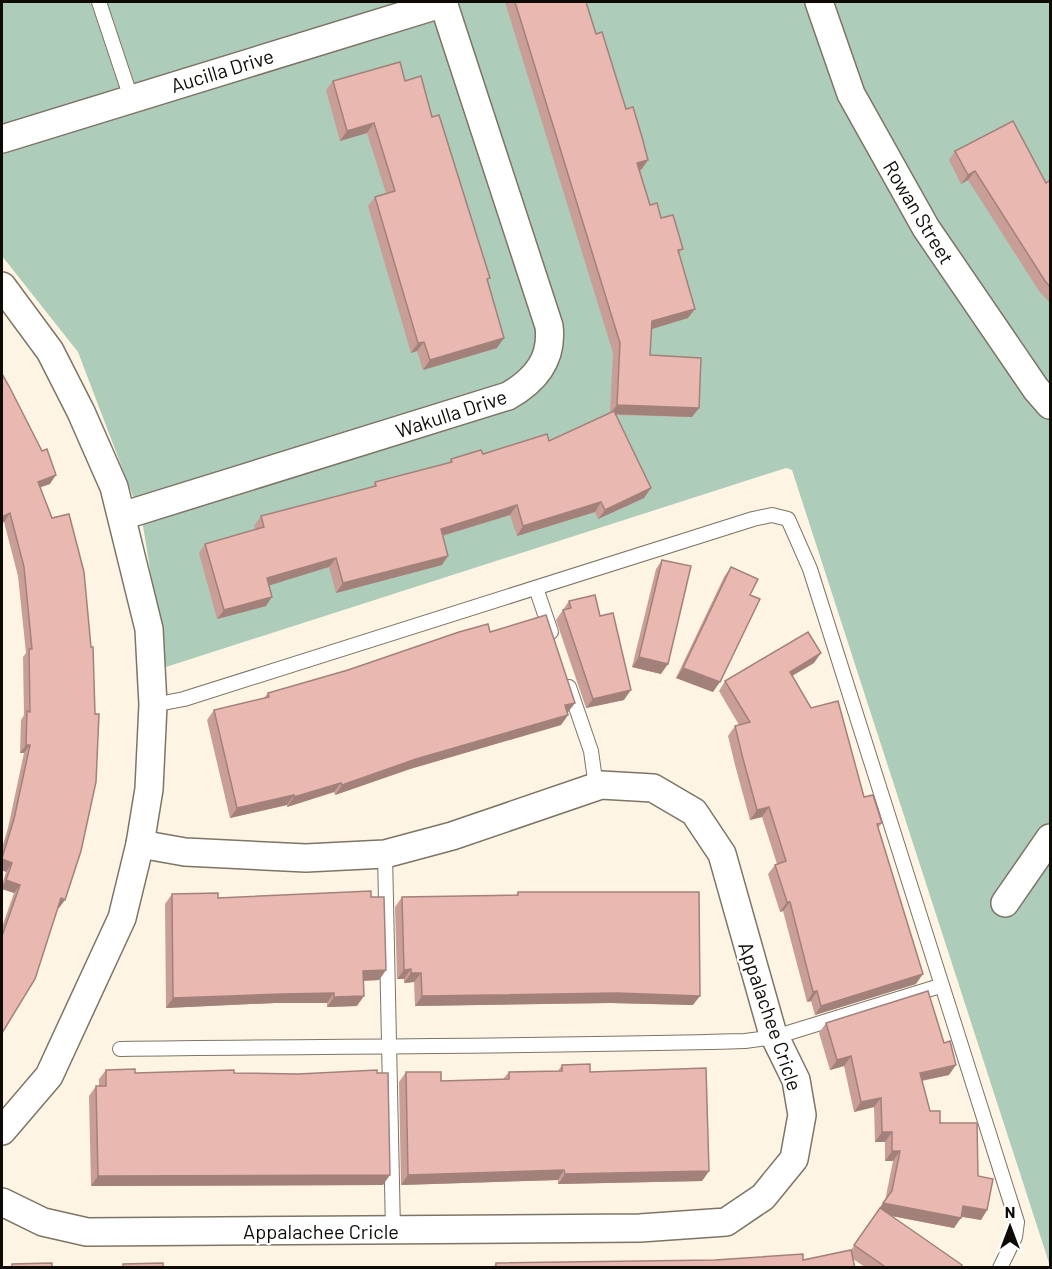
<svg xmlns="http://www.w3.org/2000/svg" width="1052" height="1269" font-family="Barlow,sans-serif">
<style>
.green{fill:#aeccba}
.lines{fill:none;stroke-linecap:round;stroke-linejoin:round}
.lane-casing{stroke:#7d7465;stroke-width:16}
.street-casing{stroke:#7d7465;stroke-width:30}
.lane{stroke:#fff;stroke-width:14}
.street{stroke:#fff;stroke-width:27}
.wall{fill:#c89e97}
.shaded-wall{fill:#a3817b}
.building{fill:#e9b8b0;stroke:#a3817b;stroke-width:1.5}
.labels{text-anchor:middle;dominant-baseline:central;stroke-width:4.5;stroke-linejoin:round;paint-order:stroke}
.street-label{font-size:20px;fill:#0e0b06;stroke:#fff}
</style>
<rect width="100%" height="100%" fill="#fef4e4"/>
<!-- green -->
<polygon class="green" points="2,2 1050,2 1050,1266 792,470 786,468 166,667 142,520 78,352 2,256"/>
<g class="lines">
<!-- lane casing -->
<g class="lane-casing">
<g id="lane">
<polyline points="99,2 131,98"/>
<polyline points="536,588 551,632"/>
<polyline points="569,687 591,751 596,787"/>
<polyline points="153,705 184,699 753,519 772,515 788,519 810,569 1017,1222 1015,1237 1000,1268"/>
<polyline points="385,854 393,1230"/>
<path d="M120,1049C328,1046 536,1047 745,1041L775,1037L940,986"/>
</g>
</g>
<!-- street casing -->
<g class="street-casing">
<g id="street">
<polyline points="819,2 851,94 926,228 1036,389 1050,405"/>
<polyline points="2,139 444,3"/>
<polyline points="2,286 50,351 81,412 114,487 149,629 153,705 149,789 140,844 122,918 49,1076 2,1131"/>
<path d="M122,516L508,396C536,380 553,359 549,326L443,2"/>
<polyline points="1005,903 1050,838"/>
<polyline points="2,1202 43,1222 87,1232 640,1228 726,1222 763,1197 794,1159 802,1115 796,1080 772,1031 722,854 694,812 653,788 601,785 452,836 385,854 306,858 185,852 140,844"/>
</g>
</g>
<!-- lane -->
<use href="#lane" class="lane"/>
<!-- street -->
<use href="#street" class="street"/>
</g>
<!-- wall -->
<g class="wall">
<polygon points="505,2 586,2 596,34 648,160 641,170 640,170 650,205 661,218 683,249 679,254 688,318 652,329 650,355 699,408 692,417 616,415 644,498 598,519 595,512 517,536 510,515 443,536 442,565 336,593 329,567 269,585 266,606 217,619 199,553 205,544 255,529 254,526 261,516 373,487 375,482 448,463 451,459 549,441 610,413 613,353"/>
<polygon points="333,81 405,81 432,117 487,282 497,348 423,370 417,351 411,353 368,206 375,197 386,193 367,133 340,141 326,90"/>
<polygon points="955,151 1046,183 1050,180 1050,303 1039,291 968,180 961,184 949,160"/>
<polygon points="2,374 50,484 41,487 59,908 58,908 2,1033 2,927 14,893 2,889 2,885 6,872 2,870 2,848 8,828 24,753 20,753 21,720 24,715 23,657 26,653 18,576 4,522"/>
<polygon points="662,560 661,674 632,667 656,569"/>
<polygon points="731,567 750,595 713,692 676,678 724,577"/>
<polygon points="569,601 600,616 624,700 586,708 556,620"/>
<polygon points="490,632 575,703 568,712 567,713 568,715 561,725 410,769 335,795 334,792 287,807 287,805 230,818 207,720 214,710 263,699 268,693"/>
<polygon points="814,663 792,676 864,797 882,823 878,828 916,984 815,1015 811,1001 807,1002 783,911 780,912 768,874 775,865 777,864 762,817 750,820 735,765 728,736 735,726 739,725 719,691 725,681"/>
<polygon points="518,892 693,1005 610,1003 415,1006 414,982 404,983 404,979 397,979 395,907 402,897 516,895"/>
<polygon points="172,894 218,898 371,897 386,970 379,980 363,981 357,1006 327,1007 327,1003 275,1003 166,1008 165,904"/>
<polygon points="826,1023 949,1075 922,1081 930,1111 940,1123 978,1176 987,1210 981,1220 961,1216 954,1228 892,1216 961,1268 866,1268 853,1259 855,1268 493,1268 496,1263 803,1260 851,1250 885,1201 893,1161 885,1161 885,1142 875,1142 874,1107 854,1112 844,1066 830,1070 819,1033"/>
<polygon points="562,1065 590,1072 709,1171 702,1181 558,1184 558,1180 401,1185 399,1082 406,1072 441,1081 503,1079 509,1072 558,1071"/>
<polygon points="106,1070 135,1073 234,1073 383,1185 91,1186 89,1096 96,1086 99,1086 99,1079"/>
</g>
<!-- shaded-wall -->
<g class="shaded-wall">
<polygon points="374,123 367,133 340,141 347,131"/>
<polygon points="648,160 641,170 631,173 637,163"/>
<polygon points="975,171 968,180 961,184 968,175"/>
<polygon points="695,309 688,318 645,331 652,321"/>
<polygon points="504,338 497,348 423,370 430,360"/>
<polygon points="424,342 417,351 411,353 418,343"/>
<polygon points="617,405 699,408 692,417 610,414"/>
<polygon points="56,475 50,484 32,490 38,482"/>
<polygon points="651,488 644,498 598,519 605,510"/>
<polygon points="601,502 595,512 517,536 523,526"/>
<polygon points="517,505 510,515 434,538 441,529"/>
<polygon points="10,513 4,522 2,523 2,517"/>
<polygon points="448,556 442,565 336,593 343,583"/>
<polygon points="336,558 329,567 261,588 267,578"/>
<polygon points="272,597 266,606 217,619 224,610"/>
<polygon points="821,653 814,663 783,681 790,672"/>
<polygon points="639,657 668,664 661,674 632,667"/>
<polygon points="683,668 720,682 713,692 676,678"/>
<polygon points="631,690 624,700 586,708 593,699"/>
<polygon points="575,703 568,712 558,715 565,705"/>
<polygon points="568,715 561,725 410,769 335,795 342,785 416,759"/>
<polygon points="26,745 30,745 24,753 20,753"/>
<polygon points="341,783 334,792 287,807 294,797"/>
<polygon points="294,795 287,805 230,818 237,808"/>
<polygon points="769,807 762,817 750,820 757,810"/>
<polygon points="2,859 12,863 6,872 2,870"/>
<polygon points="6,880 20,885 14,893 2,889 2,887"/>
<polygon points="61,898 65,900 59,908 55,907"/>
<polygon points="787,902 790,902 783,911 780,912"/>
<polygon points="411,969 404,979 397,979 404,970"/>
<polygon points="386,970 379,980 356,981 363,971"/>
<polygon points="411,973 421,973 414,982 404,983"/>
<polygon points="923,974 916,984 815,1015 821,1006"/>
<polygon points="817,991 811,1001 807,1002 813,992"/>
<polygon points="334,993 327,1003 275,1003 166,1008 173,998 282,994"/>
<polygon points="617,993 700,996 693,1005 610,1003 415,1006 422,996"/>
<polygon points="364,996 357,1006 327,1007 334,997"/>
<polygon points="851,1056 844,1066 830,1070 837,1060"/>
<polygon points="956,1065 949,1075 914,1082 920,1073"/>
<polygon points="881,1098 874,1107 854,1112 861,1102"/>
<polygon points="882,1132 892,1132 885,1142 875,1142"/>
<polygon points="892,1151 900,1151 893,1161 885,1161"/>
<polygon points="564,1170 558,1180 401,1185 408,1175"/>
<polygon points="709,1171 702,1181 558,1184 565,1174"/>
<polygon points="390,1175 383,1185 91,1186 98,1176"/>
<polygon points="883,1203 961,1218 954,1228 876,1213"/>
<polygon points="963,1206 987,1210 981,1220 956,1216"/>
</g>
<!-- building -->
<g class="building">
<polygon points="515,2 586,2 596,34 602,32 626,109 633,107 642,137 648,160 637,163 650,205 657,203 661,218 673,215 683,249 678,250 695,309 652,321 650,355 701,358 699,408 617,405 620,343"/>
<polygon points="400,62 405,81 421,76 432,117 439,115 490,278 487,279 504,338 430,360 424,342 418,343 375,197 395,191 374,123 347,131 333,81"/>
<polygon points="1013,121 1046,183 1050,180 1050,287 1045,281 975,171 968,175 955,151"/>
<polygon points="2,374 9,386 42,451 47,449 56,475 38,482 52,518 69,514 84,572 91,647 93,647 95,714 99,714 96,782 81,851 65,900 61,898 35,979 2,1033 2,936 20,885 6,880 12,863 2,859 2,858 14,819 30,745 26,745 27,711 30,712 29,649 32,649 24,567 10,513 2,517"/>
<polygon points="614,411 651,488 605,510 601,502 523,526 517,505 441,529 448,556 343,583 336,558 267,578 272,597 224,610 205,544 264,527 261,516 376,486 375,482 452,462 451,459 481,450 483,454 547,434 549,441"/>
<polygon points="662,560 691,566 668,664 639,657"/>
<polygon points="731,567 758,579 750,595 760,599 720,682 683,668"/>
<polygon points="595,595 600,616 613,613 631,690 593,699 563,610 571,608 569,601"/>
<polygon points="546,615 575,703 565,705 568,715 416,759 342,785 341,783 294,797 294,795 237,808 214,710 269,697 268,693 348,670 459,632 488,624 490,632"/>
<polygon points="808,632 821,653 790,672 811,708 838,701 864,797 873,795 882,823 877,824 923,974 821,1006 817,991 813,992 790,902 787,902 775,865 786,861 769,807 757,810 742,755 735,726 750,722 725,681"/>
<polygon points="371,891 371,897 384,897 386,970 363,971 364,996 334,997 334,993 282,994 173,998 172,894 218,893 218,898"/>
<polygon points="518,892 699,892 700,996 617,993 422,996 421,973 411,973 411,969 404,970 402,897 518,895"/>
<polygon points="928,991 944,1043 950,1041 956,1065 920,1073 930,1111 940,1111 940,1123 977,1123 978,1176 993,1179 987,1210 963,1206 961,1218 883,1203 892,1191 900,1151 892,1151 892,1132 882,1132 881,1098 861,1102 851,1056 837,1060 826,1023"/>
<polygon points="590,1064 590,1072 706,1068 709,1171 565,1174 564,1170 408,1175 406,1072 441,1072 441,1081 509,1079 509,1072 562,1071 562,1065"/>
<polygon points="135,1069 135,1073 234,1070 234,1073 298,1074 377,1070 377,1073 388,1073 390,1175 98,1176 96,1086 106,1086 106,1070"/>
<polygon points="880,1208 962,1265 961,1268 887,1268 854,1245"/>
<polygon points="851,1250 855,1268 496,1268 496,1263 715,1260 803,1254 803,1260"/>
<polygon points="52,1263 52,1268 12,1268 12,1264"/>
<polygon points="163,1263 163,1268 123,1268 123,1264"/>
</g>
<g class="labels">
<!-- street labels -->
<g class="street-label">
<text transform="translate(222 70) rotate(-17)">Aucilla Drive</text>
<text transform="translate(919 212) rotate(59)">Rowan Street</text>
<text transform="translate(451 413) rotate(-18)">Wakulla Drive</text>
<text transform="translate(771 1016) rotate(71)">Appalachee Cricle</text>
<text x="321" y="1231">Appalachee Cricle</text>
</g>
</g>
<!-- border -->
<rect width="1052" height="1269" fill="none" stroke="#0e0b06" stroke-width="6"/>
<!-- north arrow -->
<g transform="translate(1010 1227)" stroke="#ffffff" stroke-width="4.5" paint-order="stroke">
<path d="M0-4.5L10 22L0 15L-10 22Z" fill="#0e0b06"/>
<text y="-9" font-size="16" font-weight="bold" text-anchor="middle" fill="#0e0b06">N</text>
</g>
</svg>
